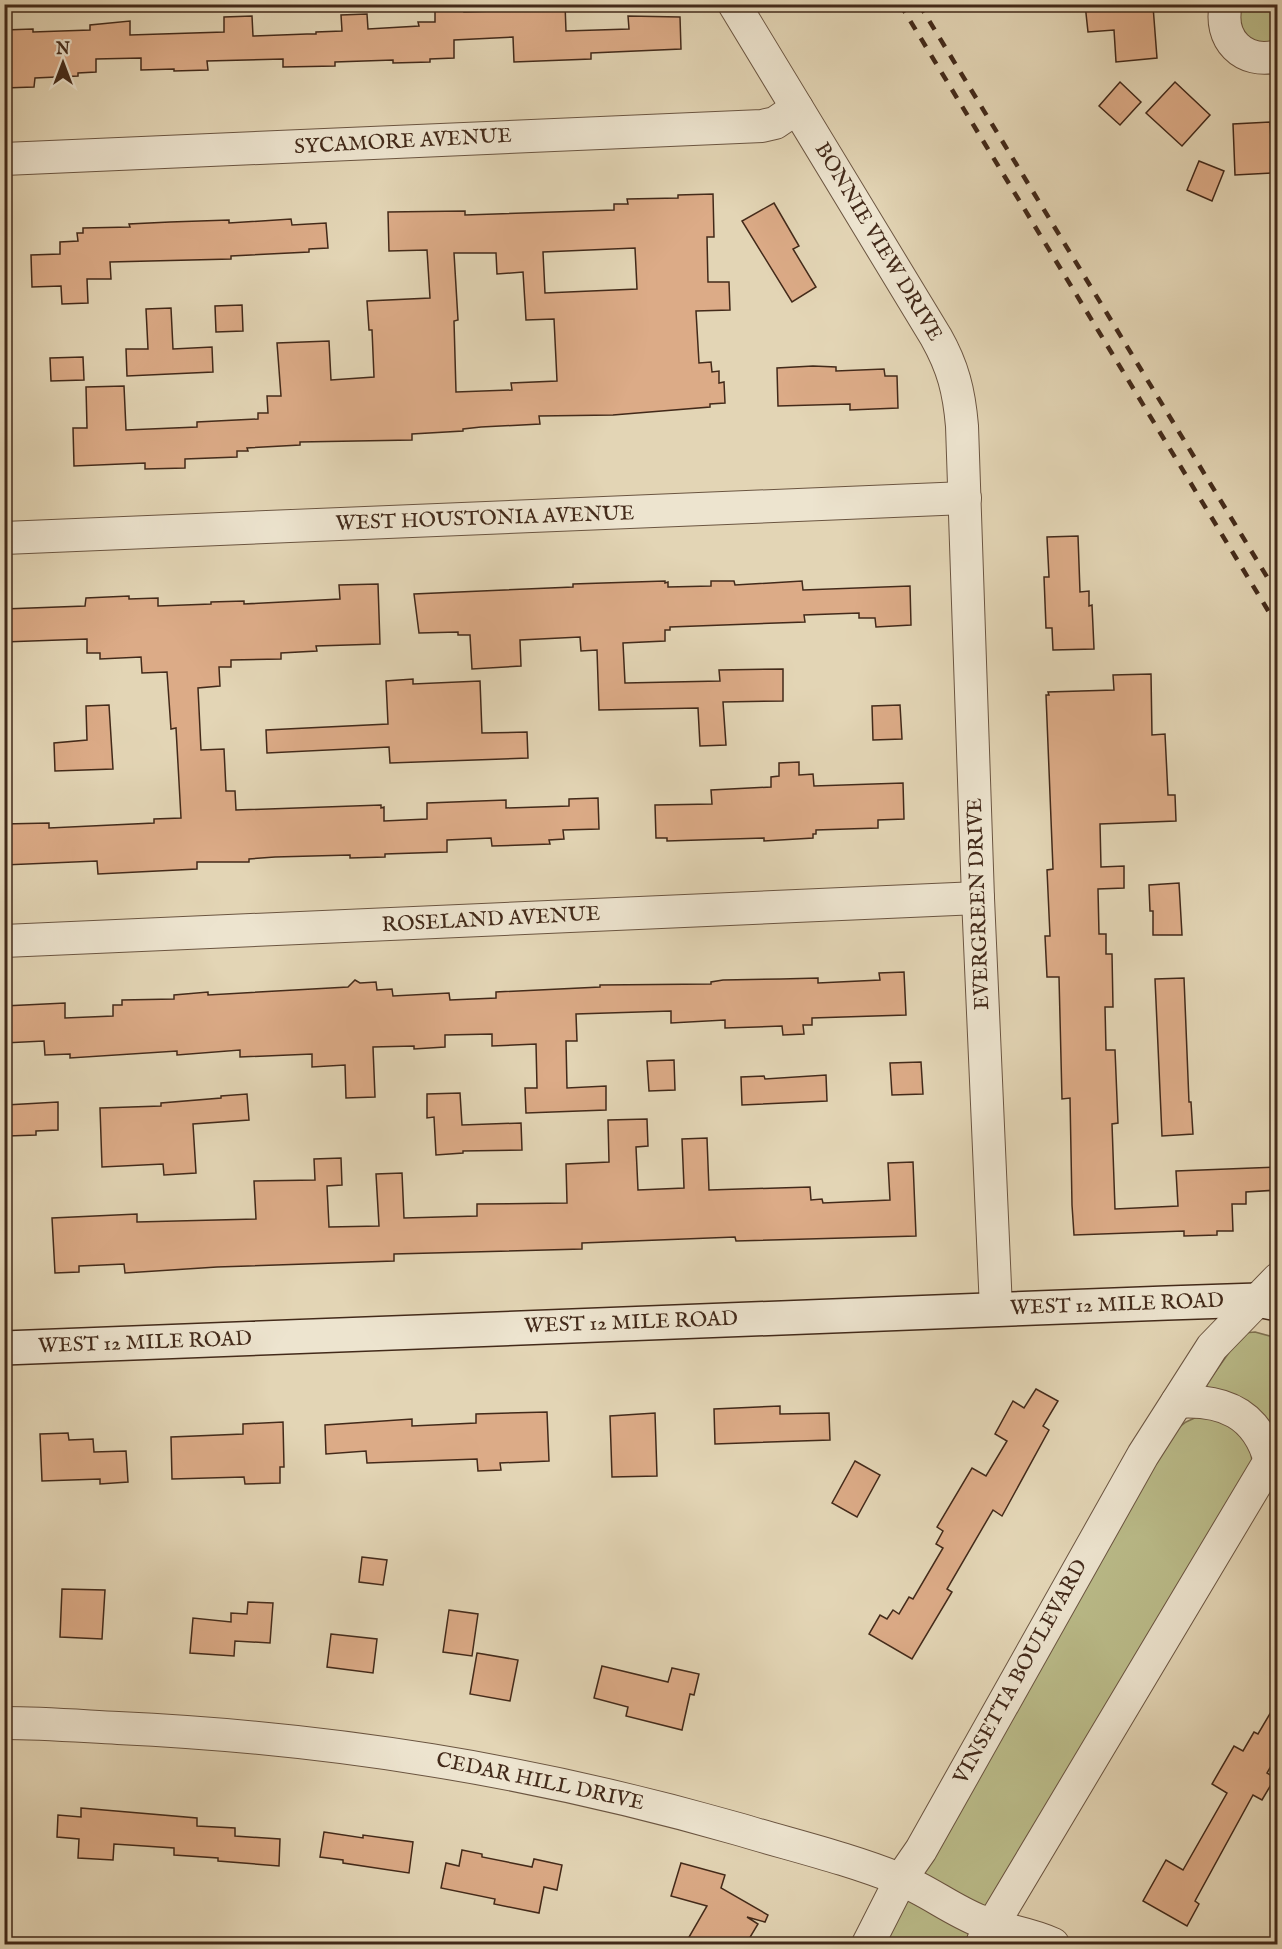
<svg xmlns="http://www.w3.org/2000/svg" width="1282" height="1949" font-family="'IM FELL English',serif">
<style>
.green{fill:#babb89;stroke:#7e7252;stroke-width:1.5}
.building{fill:#dcab87;stroke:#432a1a;stroke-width:1.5;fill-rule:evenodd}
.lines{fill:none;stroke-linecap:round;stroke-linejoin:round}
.minor-casing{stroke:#6b5541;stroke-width:34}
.secondary-casing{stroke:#432a1a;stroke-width:36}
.minor{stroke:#ede4cf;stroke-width:32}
.secondary{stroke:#ede4cf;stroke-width:33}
.rail{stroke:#432a1a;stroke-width:4.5;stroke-dasharray:10 10;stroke-linecap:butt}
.labels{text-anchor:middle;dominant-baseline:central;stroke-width:6;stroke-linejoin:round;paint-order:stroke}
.street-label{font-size:21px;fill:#432a1a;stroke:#ede4cf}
</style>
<rect width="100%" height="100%" fill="#e3d5b5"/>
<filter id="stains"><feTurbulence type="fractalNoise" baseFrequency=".00333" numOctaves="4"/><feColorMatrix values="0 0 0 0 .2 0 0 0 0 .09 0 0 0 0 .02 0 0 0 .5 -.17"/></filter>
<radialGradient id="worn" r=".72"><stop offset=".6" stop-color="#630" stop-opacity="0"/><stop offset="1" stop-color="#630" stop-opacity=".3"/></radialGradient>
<!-- green -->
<g class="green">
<polygon points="1240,5 1277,5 1277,43 1267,47 1241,34 1239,7"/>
<polygon points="1255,1332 1277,1338 1277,1418 1272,1427 1209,1389 1206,1385 1240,1337 1244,1333"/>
<polygon points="1201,1415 1231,1420 1250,1445 1252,1462 987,1911 931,1883 925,1874 927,1859 1173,1432 1186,1422"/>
<polygon points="919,1899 972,1934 971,1944 883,1944 907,1900"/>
</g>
<!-- building -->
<g class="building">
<polygon points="525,4 565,4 566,31 629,29 628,16 680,17 681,49 591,53 591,59 514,62 513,37 454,40 454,58 430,59 430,62 393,63 393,60 335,62 335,66 283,67 283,59 207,61 208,70 174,71 174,69 141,70 141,58 96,59 96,72 78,73 78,76 35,78 34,87 4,88 4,30 33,29 33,32 90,30 90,25 130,21 130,35 224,32 224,17 252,16 253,36 307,34 316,34 316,32 342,31 341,15 367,14 368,29 419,26 418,22 435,22 435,11 464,10 464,12 525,10"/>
<polygon points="1085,4 1121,4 1122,9 1153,6 1157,58 1116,62 1114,30 1088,32"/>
<polygon points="1120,82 1141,102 1120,125 1099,106"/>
<polygon points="1175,82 1210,115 1182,146 1146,113"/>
<polygon points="1270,122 1273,173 1235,175 1233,124"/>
<polygon points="1199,161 1224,171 1212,201 1187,190"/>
<path d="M713,194L714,237H707L708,282H729L730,310L696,311L699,363L711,362L712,372L719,371V383L724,382L725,403L710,404V407L613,415L539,416L540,424L481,427L463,429V431L412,434V440L300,442V445L247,448L248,451H237V457L185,459V468L145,469V463L74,466L73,428H87L86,387L124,386L126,430L197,427V422L258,419V413H268L267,396H281L277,343L329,341L331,380L374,377L372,330H369L367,301L430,298L427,250L389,251L388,212L465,211V215L614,210V204H628L627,199L678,198V195ZM635,248L637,289L545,293L543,252ZM454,253H496L497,274L523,272L526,320L554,319L557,381L511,383L512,390L456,392L454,321L458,320Z"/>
<polygon points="774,203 799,246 793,249 816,287 792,302 742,221"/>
<polygon points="291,219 292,225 326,223 328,248 309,249 309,252 231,256 231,259 110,262 111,279 87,279 88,303 62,304 61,286 32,287 31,255 60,254 60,242 78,241 77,233 83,233 83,228 130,227 129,224 170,222 229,220 229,223"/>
<polygon points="242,305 243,331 216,332 215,306"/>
<polygon points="171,308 173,349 212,347 213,372 127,376 126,349 148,349 146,309"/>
<polygon points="83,357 84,380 51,381 50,358"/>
<polygon points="813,366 836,367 836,371 884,369 885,376 897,376 898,408 850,410 850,404 778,406 777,368"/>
<polygon points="1078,536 1080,592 1089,591 1089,606 1092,605 1094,649 1053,650 1052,628 1046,628 1044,577 1049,577 1047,537"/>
<polygon points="665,581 665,583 668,582 668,587 711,586 711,581 734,581 735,585 802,581 803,590 910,586 911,625 876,627 875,618 859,618 859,613 804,615 805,622 670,627 670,630 665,630 665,641 623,643 625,683 720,681 719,670 783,669 783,701 723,702 726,745 700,746 698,708 599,710 597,650 581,651 580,637 520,640 521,666 472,669 470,635 458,635 458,632 419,633 414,594 573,587 573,584"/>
<polygon points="378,584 380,644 316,646 317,651 281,653 281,659 231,660 231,667 219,667 220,686 198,688 201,750 224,749 226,791 235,791 236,810 381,805 381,808 384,807 384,821 427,819 427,803 506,800 506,808 569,806 569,799 598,798 599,829 563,830 564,839 549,840 550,844 492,846 491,838 447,840 447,852 385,854 385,857 350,858 350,855 275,857 249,859 249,862 197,862 197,869 98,874 97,861 4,865 4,824 49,823 49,828 154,823 154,819 181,818 176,728 171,729 167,672 142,673 141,657 100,659 100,653 87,653 87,639 4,642 4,609 85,606 86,598 129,596 129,599 158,598 158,606 211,604 211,602 244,601 244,604 340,599 339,585"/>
<polygon points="1151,674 1152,735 1165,734 1168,795 1175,795 1176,821 1100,824 1101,867 1124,866 1124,888 1098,889 1099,934 1106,934 1106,954 1112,954 1113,1007 1105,1007 1106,1050 1115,1050 1118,1123 1112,1124 1115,1209 1178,1206 1176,1171 1278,1167 1278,1190 1246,1192 1246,1204 1232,1204 1233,1231 1217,1231 1217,1235 1184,1236 1184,1231 1074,1235 1072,1205 1070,1098 1062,1099 1059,977 1047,977 1045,936 1050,936 1047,870 1053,869 1046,695 1049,695 1048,692 1114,690 1113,675"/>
<polygon points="413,679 413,684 480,681 482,733 527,732 528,758 390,763 389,747 267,753 266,730 388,724 386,681"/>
<polygon points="109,705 113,769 55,771 54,743 87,740 86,706"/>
<polygon points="900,705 902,739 873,740 872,706"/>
<polygon points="799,762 799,775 813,774 814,786 903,783 904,819 878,820 878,828 816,830 816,834 813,834 813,838 764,841 764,838 667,841 667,838 656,838 655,805 712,804 711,790 771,787 771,777 779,776 779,763"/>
<polygon points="1179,883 1182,935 1153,935 1153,911 1150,911 1149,885"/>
<polygon points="904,972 906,1015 812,1018 812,1025 803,1025 804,1034 783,1035 782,1026 725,1028 725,1020 671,1023 671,1011 576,1014 577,1041 566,1041 567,1088 606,1086 606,1110 526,1113 525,1088 537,1088 536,1044 492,1046 492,1034 445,1035 445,1047 414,1049 414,1046 373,1047 375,1097 346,1098 345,1065 312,1067 312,1054 240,1057 240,1050 177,1055 177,1051 70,1058 70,1054 45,1055 44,1041 4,1043 4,1006 65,1003 65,1018 113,1016 113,1005 122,1005 122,1000 174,999 174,995 208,992 208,995 348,987 355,980 360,983 376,982 377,990 392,989 393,996 449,993 450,1000 496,998 496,992 600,987 600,985 711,984 711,982 723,980 781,979 818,978 818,983 880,980 879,973"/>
<polygon points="1184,978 1189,1102 1191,1102 1193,1134 1162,1136 1155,979"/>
<polygon points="674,1060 675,1090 649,1091 647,1061"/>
<polygon points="921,1062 923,1094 892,1095 890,1063"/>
<polygon points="826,1075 827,1101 742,1105 741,1077 764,1076 765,1079"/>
<polygon points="460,1093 462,1125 521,1123 522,1150 463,1151 463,1153 436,1155 434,1117 427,1118 427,1094"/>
<polygon points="247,1094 249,1120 193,1124 196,1173 164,1175 163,1164 102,1167 100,1108 161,1106 161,1103 221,1098 221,1096"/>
<polygon points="58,1102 58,1130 36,1131 36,1135 8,1136 6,1105"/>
<polygon points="647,1119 648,1146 636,1147 638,1190 684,1188 682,1139 707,1138 709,1190 810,1187 811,1200 822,1199 823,1203 890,1200 888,1163 913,1162 916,1236 736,1241 735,1237 582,1243 582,1249 394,1254 394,1261 217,1267 125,1273 124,1264 79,1266 79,1272 55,1273 52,1218 137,1214 137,1222 256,1219 254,1181 315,1180 314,1159 341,1158 342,1185 327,1186 329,1227 379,1226 376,1174 402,1173 404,1218 477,1216 477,1204 567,1203 566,1164 609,1162 608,1120"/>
<polygon points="1036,1389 1058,1401 1043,1426 1049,1430 1002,1516 993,1510 947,1589 952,1592 912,1659 869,1634 880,1615 887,1619 893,1610 899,1614 909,1597 913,1599 943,1548 936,1544 943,1531 937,1527 972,1468 986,1476 1007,1441 995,1434 1013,1401 1024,1408"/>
<polygon points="780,1406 780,1414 829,1413 830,1440 715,1444 714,1409"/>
<polygon points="547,1412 549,1461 500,1463 501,1470 478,1471 477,1459 367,1463 366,1451 326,1454 325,1425 412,1419 412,1426 476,1423 476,1414"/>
<polygon points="655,1413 657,1476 612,1477 610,1416"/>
<polygon points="283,1422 284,1467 280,1467 280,1483 245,1484 244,1477 172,1479 171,1437 243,1434 243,1424"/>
<polygon points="68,1433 69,1440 93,1439 94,1452 126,1451 128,1482 100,1484 100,1479 42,1481 40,1434"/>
<polygon points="855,1461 880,1475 857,1517 832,1503"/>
<polygon points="362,1557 387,1560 383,1585 359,1582"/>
<polygon points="62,1589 105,1590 102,1639 60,1637"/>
<polygon points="248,1602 273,1603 270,1643 235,1641 234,1656 190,1653 193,1618 231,1622 231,1613 247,1614"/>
<polygon points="449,1610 478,1614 472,1656 443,1652"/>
<polygon points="331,1634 377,1639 373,1673 327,1667"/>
<polygon points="477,1653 518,1660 510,1701 470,1694"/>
<polygon points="602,1666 668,1682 672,1668 699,1674 694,1695 690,1694 682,1730 626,1716 628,1707 594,1698"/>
<polygon points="1278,1700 1278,1754 1267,1773 1275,1778 1262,1800 1253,1795 1195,1901 1199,1904 1187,1926 1143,1901 1166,1860 1183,1870 1227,1793 1212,1784 1234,1746 1243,1751 1254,1732 1258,1734"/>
<polygon points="81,1808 197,1818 197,1826 235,1828 235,1836 280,1839 279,1866 218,1861 218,1858 174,1855 174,1848 114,1844 113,1860 78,1858 79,1839 57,1837 58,1815 81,1817"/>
<polygon points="324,1832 363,1838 363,1835 413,1842 409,1873 343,1863 343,1860 320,1857"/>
<polygon points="462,1850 482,1854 482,1857 532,1867 534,1859 562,1865 557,1890 544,1887 539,1913 494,1904 495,1899 441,1888 446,1863 459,1866"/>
<polygon points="681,1863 725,1875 721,1888 768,1915 765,1922 747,1917 758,1924 746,1944 685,1944 707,1906 671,1896"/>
</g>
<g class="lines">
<!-- minor casing -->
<g class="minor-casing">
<g id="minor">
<path d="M734,4L936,337C953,367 959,391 962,426L978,898L996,1309"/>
<path d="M1226,4C1218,39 1243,65 1278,56"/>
<polyline points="4,159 762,126 775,123 797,108"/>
<polyline points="4,538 965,498"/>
<polyline points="4,941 978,898"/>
<path d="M1177,1402C1223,1399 1257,1413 1270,1461"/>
<path d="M4,1723C42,1723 80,1726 118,1728C332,1738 532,1770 738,1829C791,1845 847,1858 899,1879C927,1890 952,1910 980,1921C1004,1931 1030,1933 1053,1944"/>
<polyline points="983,1941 1278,1447"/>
<polyline points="868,1944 901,1879 921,1850 1143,1455 1212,1347 1278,1279"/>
</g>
</g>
<!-- secondary casing -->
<g class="secondary-casing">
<polyline id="secondary" points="4,1348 1167,1303 1258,1300 1278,1304"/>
</g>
<!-- minor -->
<use href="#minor" class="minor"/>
<!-- secondary -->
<use href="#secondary" class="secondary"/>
<!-- rail -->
<g class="rail">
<polyline points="900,4 1278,627"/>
<polyline points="919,4 1278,595"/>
</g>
</g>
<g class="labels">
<!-- street labels -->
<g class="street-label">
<text transform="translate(403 142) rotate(-3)">SYCAMORE AVENUE</text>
<text transform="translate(878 242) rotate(59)">BONNIE VIEW DRIVE</text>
<text transform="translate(485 519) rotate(-2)">WEST HOUSTONIA AVENUE</text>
<text transform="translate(979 904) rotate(-92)">EVERGREEN DRIVE</text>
<text transform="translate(491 920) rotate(-3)">ROSELAND AVENUE</text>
<text transform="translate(1117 1305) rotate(-2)">WEST 12 MILE ROAD</text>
<text transform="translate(631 1323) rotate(-2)">WEST 12 MILE ROAD</text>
<text transform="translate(145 1343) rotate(-2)">WEST 12 MILE ROAD</text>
<text transform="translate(1021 1672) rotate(-61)">VINSETTA BOULEVARD</text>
<text transform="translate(540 1782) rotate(12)">CEDAR HILL DRIVE</text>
</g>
</g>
<!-- margin -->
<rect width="1282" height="1949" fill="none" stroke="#e3d5b5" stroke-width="24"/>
<rect x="6" y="6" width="1270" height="1937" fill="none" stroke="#432a1a" stroke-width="3"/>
<rect x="12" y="12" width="1258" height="1925" fill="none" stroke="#432a1a" stroke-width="1.5"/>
<!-- north arrow -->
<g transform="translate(63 63)" stroke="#ede4cf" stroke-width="4.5" paint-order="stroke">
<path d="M0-4.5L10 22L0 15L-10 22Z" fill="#432a1a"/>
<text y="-9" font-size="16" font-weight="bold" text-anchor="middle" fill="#432a1a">N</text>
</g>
<rect width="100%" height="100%" filter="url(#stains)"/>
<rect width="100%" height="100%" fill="url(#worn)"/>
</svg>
